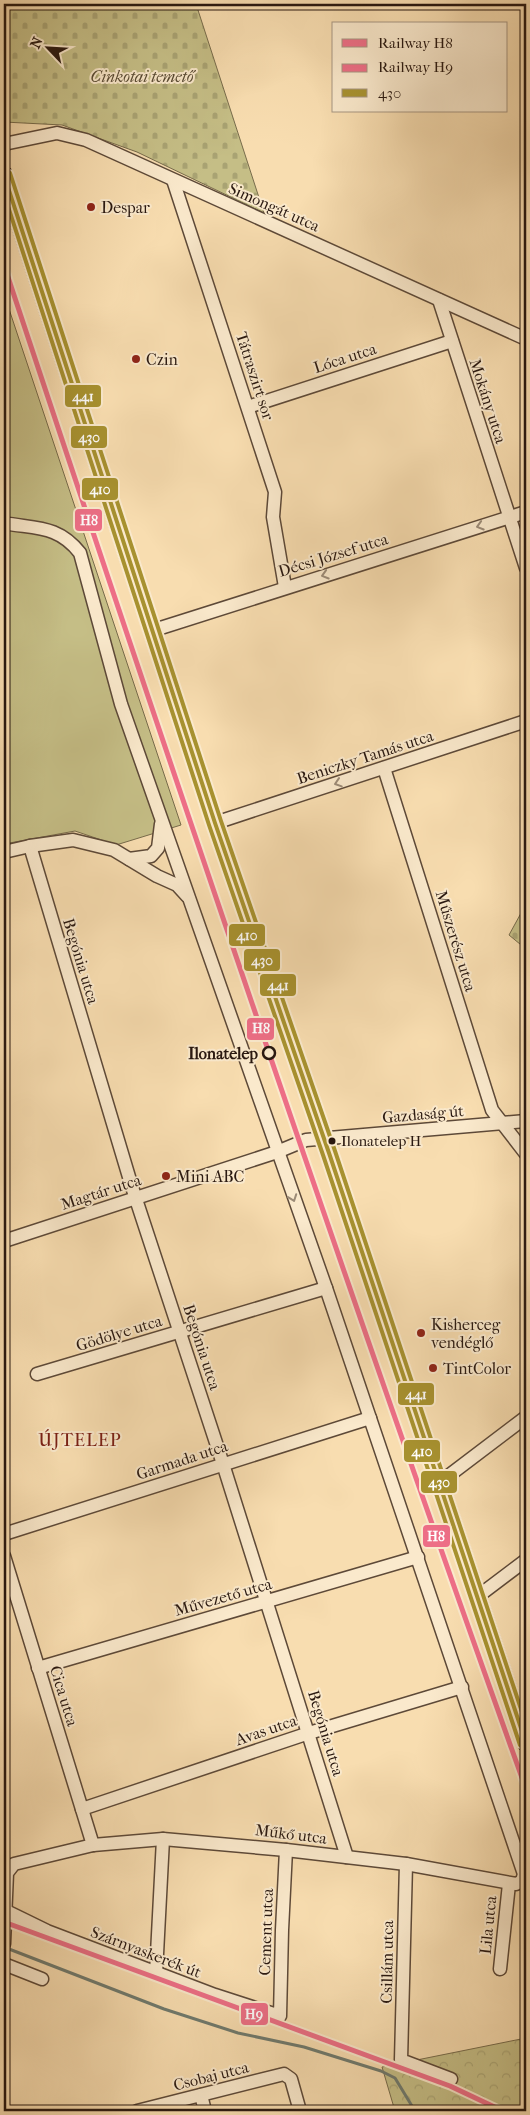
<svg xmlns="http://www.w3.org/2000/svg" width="530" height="2115" font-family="'IM FELL French Canon',serif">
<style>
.forest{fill:url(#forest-crowns);stroke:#776b4b}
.cemetery{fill:url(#cemetery-stones);stroke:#776b4b}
.green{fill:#c5be86;stroke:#776b4b}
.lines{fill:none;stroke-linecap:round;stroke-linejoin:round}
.stream{stroke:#6f7a6e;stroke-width:3}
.minor-casing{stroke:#5d4938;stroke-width:15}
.major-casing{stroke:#291810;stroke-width:19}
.minor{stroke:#fae9cc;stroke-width:12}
.major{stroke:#f8ddb0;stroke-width:16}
.bus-1-casing{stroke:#fae9cc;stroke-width:8}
.bus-2-casing{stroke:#fae9cc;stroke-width:8}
.bus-3-casing{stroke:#fae9cc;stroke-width:8}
.bus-1{stroke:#a7912f;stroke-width:4}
.bus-2{stroke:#a7912f;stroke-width:4}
.bus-3{stroke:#a7912f;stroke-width:4}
.rail-1-casing{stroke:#fae9cc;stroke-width:9}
.rail-2-casing{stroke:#fae9cc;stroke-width:9}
.rail-1{stroke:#ed6e86;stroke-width:5}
.rail-2{stroke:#ed6e86;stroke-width:5}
.oneway{stroke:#9c8b77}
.poi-dot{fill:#8f2418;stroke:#fae9cc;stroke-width:2}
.stop-dot{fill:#fae9cc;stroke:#291810;stroke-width:2.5}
.bus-dot{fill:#291810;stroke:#fae9cc;stroke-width:2}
.labels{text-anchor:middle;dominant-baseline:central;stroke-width:4;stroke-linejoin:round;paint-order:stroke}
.bus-label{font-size:15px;fill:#291810;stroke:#fae9cc;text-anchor:start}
.park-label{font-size:16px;font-style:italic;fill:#584a33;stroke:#fae9cc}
.poi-label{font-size:16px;fill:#291810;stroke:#fae9cc;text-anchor:start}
.street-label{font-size:16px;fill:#291810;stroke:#fae9cc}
.stop-label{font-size:16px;font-weight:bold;fill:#291810;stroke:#fae9cc;text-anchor:end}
.neighbourhood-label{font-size:18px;letter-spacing:1px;fill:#7a1f14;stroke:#fae9cc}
.line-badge{stroke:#fae9cc;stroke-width:2}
.badge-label{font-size:14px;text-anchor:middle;font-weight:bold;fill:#fff}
</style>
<defs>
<pattern id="forest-crowns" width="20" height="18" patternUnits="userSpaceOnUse" patternTransform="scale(1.25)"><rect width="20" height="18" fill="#c5be86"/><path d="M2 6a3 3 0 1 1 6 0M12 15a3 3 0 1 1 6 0" fill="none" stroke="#a9a373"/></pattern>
<pattern id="cemetery-stones" width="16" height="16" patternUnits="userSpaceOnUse" patternTransform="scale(1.25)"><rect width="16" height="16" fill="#c5be86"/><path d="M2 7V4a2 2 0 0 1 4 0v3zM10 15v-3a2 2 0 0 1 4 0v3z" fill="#a9a373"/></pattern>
</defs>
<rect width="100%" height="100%" fill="#f8ddb0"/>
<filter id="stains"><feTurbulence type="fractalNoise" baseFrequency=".004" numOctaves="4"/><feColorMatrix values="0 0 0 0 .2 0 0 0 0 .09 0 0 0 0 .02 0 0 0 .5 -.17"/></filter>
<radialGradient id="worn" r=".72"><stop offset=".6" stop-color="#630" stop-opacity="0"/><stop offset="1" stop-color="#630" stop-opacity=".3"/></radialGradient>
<!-- forest -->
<polygon class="forest" points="526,2038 526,2111 395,2111 382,2067"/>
<!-- cemetery -->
<g class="cemetery">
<polygon points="4,4 196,4 264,213 137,152 62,125 4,122"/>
<polygon points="526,904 526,949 509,935"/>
</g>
<!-- green -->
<polygon class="green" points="4,294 181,825 116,845 75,831 4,844"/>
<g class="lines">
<!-- stream -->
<polyline class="stream" points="9,1949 164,2009 238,2033 304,2047 381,2071 395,2078 415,2111"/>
<!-- minor casing -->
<g class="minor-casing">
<g id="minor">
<polyline points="4,144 57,133 86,140 526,339"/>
<polyline points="173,180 275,492 273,517 285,587"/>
<polyline points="439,300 526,568"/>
<polyline points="248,407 452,341"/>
<path d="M4,523C36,529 58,525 80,553L121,704L326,1288L524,1874L522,1881L516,1884L406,1864L286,1850L163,1839L93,1845L14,1864L7,1873L4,1944"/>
<polyline points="151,631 526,512"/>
<polyline points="384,768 492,1110 526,1154"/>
<polyline points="215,823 526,721"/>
<polyline points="30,846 132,1187 223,1464 347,1857"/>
<polyline points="4,852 30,846 73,840 114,850 157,876 177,885 187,896"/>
<polyline points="129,859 151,856 158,848 161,824"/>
<polyline points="4,1241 277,1152 306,1140 526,1121"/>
<polyline points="37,1374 326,1288"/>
<polyline points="439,1483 526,1417"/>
<polyline points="4,1534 370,1418"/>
<polyline points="4,1556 93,1845"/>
<polyline points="477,1597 526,1560"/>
<polyline points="38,1668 418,1557"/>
<polyline points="82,1809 309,1733 462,1687"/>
<polyline points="406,1864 401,2060 451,2079"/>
<polyline points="4,1910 47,1931 215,1995 280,2016 282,1930 286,1850"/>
<polyline points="4,1964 42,1979"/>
<polyline points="500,1969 509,1884"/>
<polyline points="156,1973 163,1839"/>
<polyline points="201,2095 205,2111"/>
<polyline points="137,2111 284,2074 291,2079 300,2111"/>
</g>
</g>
<!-- major casing -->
<g class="major-casing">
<polyline id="major" points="4,175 215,823 329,1153 526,1743"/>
</g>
<!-- minor -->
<use href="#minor" class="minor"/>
<!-- major -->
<use href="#major" class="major"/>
<!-- bus-1 casing -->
<g class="bus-1-casing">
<polyline id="bus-1" points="4,175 215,823 329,1153 526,1743"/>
</g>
<!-- bus-2 casing -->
<g class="bus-2-casing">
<polyline id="bus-2" points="4,194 209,825 323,1155 520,1745"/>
</g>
<!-- bus-3 casing -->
<g class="bus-3-casing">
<polyline id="bus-3" points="10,173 221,821 335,1151 526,1724"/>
</g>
<!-- bus-1 -->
<use href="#bus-1" class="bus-1"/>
<!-- bus-2 -->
<use href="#bus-2" class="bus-2"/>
<!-- bus-3 -->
<use href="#bus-3" class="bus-3"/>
<!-- rail-1 casing -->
<g class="rail-1-casing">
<path id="rail-1" d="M4,265C173,775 345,1283 526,1789"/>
</g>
<!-- rail-2 casing -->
<g class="rail-2-casing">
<polyline id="rail-2" points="4,1922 450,2086 503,2111"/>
</g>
<!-- rail-1 -->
<use href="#rail-1" class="rail-1"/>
<!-- rail-2 -->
<use href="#rail-2" class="rail-2"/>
</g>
<!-- one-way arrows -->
<defs><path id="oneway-chevron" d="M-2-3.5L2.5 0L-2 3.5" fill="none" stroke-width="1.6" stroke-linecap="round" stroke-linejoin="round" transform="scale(1.25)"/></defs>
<g class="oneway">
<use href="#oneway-chevron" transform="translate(480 526) rotate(163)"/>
<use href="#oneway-chevron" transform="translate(325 575) rotate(163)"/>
<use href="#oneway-chevron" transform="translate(338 783) rotate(162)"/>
<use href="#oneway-chevron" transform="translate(293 1198) rotate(70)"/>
</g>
<!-- markers -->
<g class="poi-dot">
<circle cx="91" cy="207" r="5"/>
<circle cx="136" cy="359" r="5"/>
<circle cx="166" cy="1176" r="5"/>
<circle cx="421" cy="1333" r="5"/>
<circle cx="433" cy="1368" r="5"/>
</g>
<circle class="stop-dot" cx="269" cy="1053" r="6"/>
<circle class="bus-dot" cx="332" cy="1141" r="4.5"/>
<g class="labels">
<!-- bus labels -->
<g class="bus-label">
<text x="341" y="1141">Ilonatelep H</text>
</g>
<!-- park labels -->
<g class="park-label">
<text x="142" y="76">Cinkotai temető</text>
</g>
<!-- poi labels -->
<g class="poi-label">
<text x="101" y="207">Despar</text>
<text x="146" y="359">Czin</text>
<text x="176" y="1176">Mini ABC</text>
<text x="431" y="1324">Kisherceg<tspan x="431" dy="18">vendéglő</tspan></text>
<text x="443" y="1368">TintColor</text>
</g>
<!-- street labels -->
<g class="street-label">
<text transform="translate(274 207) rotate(24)">Simongát utca</text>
<text transform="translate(345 358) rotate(-18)">Lóca utca</text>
<text transform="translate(255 376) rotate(72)">Tátraszirt sor</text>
<text transform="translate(488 401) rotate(72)">Mokány utca</text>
<text transform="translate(333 555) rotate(-17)">Décsi József utca</text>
<text transform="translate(365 757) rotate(-18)">Beniczky Tamás utca</text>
<text transform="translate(456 941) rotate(73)">Műszerész utca</text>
<text transform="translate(81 961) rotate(73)">Begónia utca</text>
<text transform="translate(423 1114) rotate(-5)">Gazdaság út</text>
<text transform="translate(101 1192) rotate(-18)">Magtár utca</text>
<text transform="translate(119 1333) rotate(-17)">Gödölye utca</text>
<text transform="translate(202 1347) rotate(72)">Begónia utca</text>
<text transform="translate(182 1460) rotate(-18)">Garmada utca</text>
<text transform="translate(223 1597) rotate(-16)">Művezető utca</text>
<text transform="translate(64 1696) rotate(73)">Cica utca</text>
<text transform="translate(266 1730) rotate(-19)">Avas utca</text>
<text transform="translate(326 1733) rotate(73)">Begónia utca</text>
<text transform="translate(291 1834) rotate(7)">Műkő utca</text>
<text transform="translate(488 1925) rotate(-84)">Lila utca</text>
<text transform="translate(266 1932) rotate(-88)">Cement utca</text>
<text transform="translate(146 1952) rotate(21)">Szárnyaskerék út</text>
<text transform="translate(387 1962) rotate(-89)">Csillám utca</text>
<text transform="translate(211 2076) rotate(-14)">Csobaj utca</text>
</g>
<!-- stop labels -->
<g class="stop-label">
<text x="258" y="1053">Ilonatelep</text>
</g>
<!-- neighbourhood labels -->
<g class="neighbourhood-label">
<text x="80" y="1440">ÚJTELEP</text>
</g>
</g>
<g class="line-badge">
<rect x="64" y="384" width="38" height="24" rx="5" fill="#a7912f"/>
<rect x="70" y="425" width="38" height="24" rx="5" fill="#a7912f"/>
<rect x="81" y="477" width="38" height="24" rx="5" fill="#a7912f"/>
<rect x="74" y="508" width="29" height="24" rx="5" fill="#ed6e86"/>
<rect x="228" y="923" width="38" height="24" rx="5" fill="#a7912f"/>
<rect x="243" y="948" width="38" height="24" rx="5" fill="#a7912f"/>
<rect x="259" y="973" width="38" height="24" rx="5" fill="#a7912f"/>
<rect x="246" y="1017" width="29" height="24" rx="5" fill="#ed6e86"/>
<rect x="397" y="1382" width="38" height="24" rx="5" fill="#a7912f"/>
<rect x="403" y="1439" width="38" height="24" rx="5" fill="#a7912f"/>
<rect x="420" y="1470" width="38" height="24" rx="5" fill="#a7912f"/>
<rect x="422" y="1524" width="29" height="24" rx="5" fill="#ed6e86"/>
<rect x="240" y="2002" width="29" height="24" rx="5" fill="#ed6e86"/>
</g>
<g class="badge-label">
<text x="83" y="401">441</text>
<text x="89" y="442">430</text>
<text x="100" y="494">410</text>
<text x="89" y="525">H8</text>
<text x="247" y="940">410</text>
<text x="262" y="965">430</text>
<text x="278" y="990">441</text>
<text x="261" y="1033">H8</text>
<text x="416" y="1399">441</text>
<text x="422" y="1456">410</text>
<text x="439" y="1487">430</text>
<text x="436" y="1541">H8</text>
<text x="254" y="2019">H9</text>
</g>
<!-- margin -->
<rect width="530" height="2115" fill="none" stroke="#f8ddb0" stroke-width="20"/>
<rect x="5" y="5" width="520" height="2105" fill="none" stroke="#291810" stroke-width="2.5"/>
<rect x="10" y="10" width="510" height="2095" fill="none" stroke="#291810"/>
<!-- legend -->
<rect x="332" y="22" width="175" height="90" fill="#fae9cc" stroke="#a69581"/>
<rect x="342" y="39" width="25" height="8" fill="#ed6e86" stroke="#a69581"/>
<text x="378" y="48" font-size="15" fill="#291810">Railway H8</text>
<rect x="342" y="64" width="25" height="8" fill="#ed6e86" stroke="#a69581"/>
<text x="378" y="72" font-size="15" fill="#291810">Railway H9</text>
<rect x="342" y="89" width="25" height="8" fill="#a7912f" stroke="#a69581"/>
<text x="378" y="98" font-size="15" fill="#291810">430</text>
<!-- north arrow -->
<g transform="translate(48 48) rotate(295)" stroke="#fae9cc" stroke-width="4" paint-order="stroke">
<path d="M0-4L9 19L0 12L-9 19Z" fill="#291810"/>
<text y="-8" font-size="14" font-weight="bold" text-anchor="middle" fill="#291810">N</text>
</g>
<rect width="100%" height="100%" filter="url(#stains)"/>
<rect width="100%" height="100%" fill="url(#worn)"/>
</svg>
